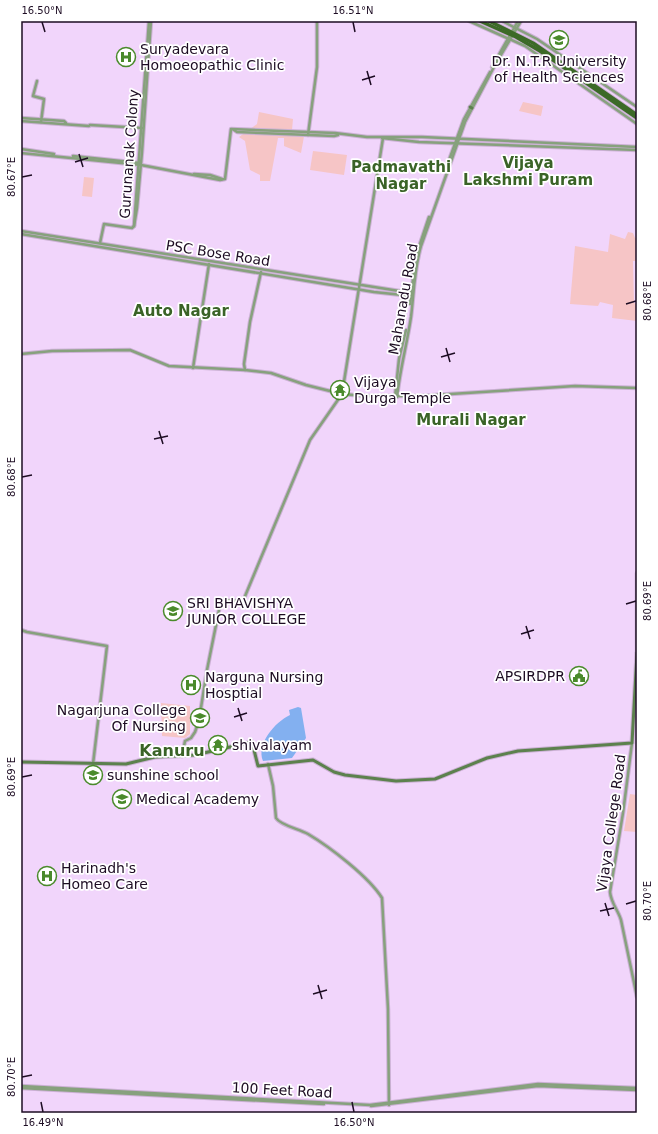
<svg xmlns="http://www.w3.org/2000/svg" width="658" height="1134" font-family="'DejaVu Sans',sans-serif">
<style>
.green{fill:#f6c5c6}
.water{fill:#83b0f0}
.lines{fill:none;stroke-linecap:round;stroke-linejoin:round}
.tertiary-casing{stroke:#cbb1d4;stroke-width:4.5}
.secondary-casing{stroke:#cbb1d4;stroke-width:5}
.primary-casing{stroke:#cbb1d4;stroke-width:5.5}
.tertiary{stroke:#87a17d;stroke-width:2.5}
.secondary{stroke:#5c814d;stroke-width:3}
.primary{stroke:#3c6a27;stroke-width:3.5}
.ticks{fill:none;stroke:#1d0c23;stroke-width:1.5}
.labels{text-anchor:middle;dominant-baseline:central;stroke-width:3.5;stroke-linejoin:round;paint-order:stroke}
.poi-label{font-size:14px;fill:#1d0c23;stroke:#fff;text-anchor:start}
.street-label{font-size:14px;fill:#1d0c23;stroke:#fff}
.neighbourhood-label{font-size:15px;font-weight:bold;fill:#3a6327;stroke:#fff}
.quarter-label{font-size:16px;font-weight:bold;fill:#3a6327;stroke:#fff}
.neatline{fill:none;stroke:#1d0c23;stroke-width:1.5}
.ticks-label{font-size:10px;text-anchor:middle;fill:#1d0c23}
</style>
<rect width="100%" height="100%" fill="#f1d5fb"/>
<!-- green -->
<g class="green">
<polygon points="523,102 543,106 541,116 519,111"/>
<polygon points="259,112 293,119 292,130 305,131 301,153 284,146 284,138 278,138 270,181 260,181 260,175 250,170 245,141 239,137 257,124"/>
<polygon points="313,151 347,155 344,175 310,170"/>
<polygon points="84,177 94,178 92,197 82,196"/>
<polygon points="628,232 633,233 635,238 637,238 637,261 633,261 634,303 637,304 637,321 612,318 613,305 600,302 598,306 570,304 575,246 608,252 610,234 625,239"/>
<polygon points="161,703 190,706 190,734 185,738 162,736"/>
<polygon points="630,794 637,795 637,832 624,831"/>
</g>
<!-- water -->
<path class="water" d="M298,707L301,708L306,738L292,758L263,761C256,744 275,722 290,715L289,710Z"/>
<g class="lines">
<!-- tertiary casing -->
<g class="tertiary-casing">
<g id="tertiary">
<polyline points="469,21 525,46 637,124"/>
<polyline points="502,21 537,39 637,107"/>
<polyline points="492,67 518,21"/>
<polyline points="37,81 33,96 44,99 41,122"/>
<polyline points="21,118 64,121 66,123"/>
<polyline points="21,121 89,126"/>
<polyline points="90,125 142,128"/>
<polyline points="234,130 237,132 334,136 338,135"/>
<polyline points="308,135 317,67 317,21"/>
<polyline points="382,138 419,142 637,150"/>
<polyline points="21,149 54,154"/>
<polyline points="21,153 141,165 220,180 225,179 231,129 335,133 367,137 422,137 637,147"/>
<polyline points="73,156 140,163"/>
<polyline points="448,163 464,119 490,72"/>
<polyline points="194,174 210,175 222,179"/>
<polyline points="134,226 137,208 142,152 151,21"/>
<polyline points="134,226 149,21"/>
<polyline points="21,231 412,293"/>
<polyline points="21,234 374,292 412,296"/>
<polyline points="100,243 104,224 132,228 134,226"/>
<polyline points="416,256 429,217"/>
<polyline points="410,304 415,263"/>
<polyline points="21,354 52,351 130,350 169,366 245,370 271,373 306,385 342,394 365,396 419,396 575,386 637,388"/>
<polyline points="193,368 209,264"/>
<polyline points="245,370 244,364 250,322 261,272"/>
<polyline points="395,397 399,359 406,330"/>
<path d="M397,397C400,369 407,344 411,317C414,293 414,270 421,246L465,122L495,65L521,21"/>
<polyline points="21,630 27,632 107,646 93,764"/>
<polyline points="637,653 637,573"/>
<path d="M632,743L623,813L610,892C611,903 618,910 621,920L637,997"/>
<polyline points="182,756 185,741 191,738 195,732 199,720 207,670 221,600 243,601 310,440 342,394 383,138"/>
<path d="M268,764L273,786L276,818C280,825 299,829 308,834C330,847 369,877 382,898L388,1009L389,1105"/>
<polyline points="21,1086 370,1105 538,1084 637,1088"/>
<polyline points="21,1088 324,1104"/>
<polyline points="371,1106 538,1086 637,1090"/>
</g>
</g>
<!-- secondary casing -->
<g class="secondary-casing">
<g id="secondary">
<polyline points="470,107 472,108"/>
<polyline points="21,762 126,764 155,757 195,755 252,742 258,766 313,760 334,772 345,775 396,781 435,779 487,758 518,751 632,743 637,653"/>
</g>
</g>
<!-- primary casing -->
<g class="primary-casing">
<g id="primary">
<polyline points="480,21 516,37 540,51 637,118"/>
<polyline points="489,21 533,43 637,115"/>
</g>
</g>
<!-- tertiary -->
<use href="#tertiary" class="tertiary"/>
<!-- secondary -->
<use href="#secondary" class="secondary"/>
<!-- primary -->
<use href="#primary" class="primary"/>
</g>
<!-- ticks -->
<path class="ticks" d="M42,22L45,32M353,22L355,32M367,71L371,85M362,80L375,76M79,154L83,167M75,162L88,158M22,177L32,175M626,304L636,301M446,348L450,362M441,357L455,353M159,431L163,444M154,439L168,436M22,477L32,475M626,604L636,601M526,626L530,639M521,634L534,630M238,708L242,721M234,717L247,713M22,777L32,775M605,903L609,916M626,904L636,901M600,911L614,908M318,985L322,999M313,994L327,990M22,1077L32,1075M41,1102L43,1112M352,1102L354,1112"/>
<!-- icons -->
<defs>
<g id="university-ring" transform="scale(1)"><circle r="9.5" fill="#fff" stroke="#4a8a2b" stroke-width="1.5"/><path d="M0-5L7-2L0 1L-7-2ZM-4 1L0 2.5L4 1V4Q0 6-4 4Z" fill="#4a8a2b"/></g>
<g id="hospital-ring" transform="scale(1)"><circle r="9.5" fill="#fff" stroke="#4a8a2b" stroke-width="1.5"/><path d="M-5-5h3v3.5h4V-5h3V5h-3V1.5h-4V5h-3Z" fill="#4a8a2b"/></g>
<g id="temple-ring" transform="scale(1)"><circle r="9.5" fill="#fff" stroke="#4a8a2b" stroke-width="1.5"/><path d="M0-6L5-2H3V0L6.5 2.5H4V6H1.5V3h-3V6H-4V2.5H-6.5L-3 0V-2H-5Z" fill="#4a8a2b"/></g>
<g id="civic-ring" transform="scale(1)"><circle r="9.5" fill="#fff" stroke="#4a8a2b" stroke-width="1.5"/><path d="M-.6-6.5H3V-4.5H.6V-3L4-1V1h2V6H-6V1h2V-1L-.6-3ZM-1.2 2.5V6h2.4V2.5Z" fill="#4a8a2b"/></g>
</defs>
<g fill-rule="evenodd">
<use href="#university-ring" x="559" y="40"/>
<use href="#hospital-ring" x="126" y="57"/>
<use href="#temple-ring" x="340" y="390"/>
<use href="#university-ring" x="173" y="611"/>
<use href="#civic-ring" x="579" y="676"/>
<use href="#hospital-ring" x="191" y="685"/>
<use href="#university-ring" x="200" y="718"/>
<use href="#temple-ring" x="218" y="745"/>
<use href="#university-ring" x="93" y="775"/>
<use href="#university-ring" x="122" y="799"/>
<use href="#hospital-ring" x="47" y="876"/>
</g>
<g class="labels">
<!-- poi labels -->
<g class="poi-label">
<text x="140" y="49">Suryadevara<tspan x="140" dy="16">Homoeopathic Clinic</tspan></text>
<text x="559" y="61" text-anchor="middle">Dr. N.T.R University<tspan x="559" dy="16">of Health Sciences</tspan></text>
<text x="354" y="382">Vijaya<tspan x="354" dy="16">Durga Temple</tspan></text>
<text x="187" y="603">SRI BHAVISHYA<tspan x="187" dy="16">JUNIOR COLLEGE</tspan></text>
<text x="565" y="676" text-anchor="end">APSIRDPR</text>
<text x="205" y="677">Narguna Nursing<tspan x="205" dy="16">Hosptial</tspan></text>
<text x="186" y="710" text-anchor="end">Nagarjuna College<tspan x="186" dy="16">Of Nursing</tspan></text>
<text x="232" y="745">shivalayam</text>
<text x="107" y="775">sunshine school</text>
<text x="136" y="799">Medical Academy</text>
<text x="61" y="868">Harinadh's<tspan x="61" dy="16">Homeo Care</tspan></text>
</g>
<!-- street labels -->
<g class="street-label">
<text transform="translate(129 154) rotate(-86)">Gurunanak Colony</text>
<text transform="translate(218 253) rotate(9)">PSC Bose Road</text>
<text transform="translate(403 299) rotate(-80)">Mahanadu Road</text>
<text transform="translate(611 823) rotate(-82)">Vijaya College Road</text>
<text transform="translate(282 1090) rotate(3)">100 Feet Road</text>
</g>
<!-- neighbourhood labels -->
<g class="neighbourhood-label">
<text x="528" y="163">Vijaya<tspan x="528" dy="17">Lakshmi Puram</tspan></text>
<text x="401" y="167">Padmavathi<tspan x="401" dy="17">Nagar</tspan></text>
<text x="181" y="311">Auto Nagar</text>
<text x="471" y="420">Murali Nagar</text>
</g>
<!-- quarter labels -->
<g class="quarter-label">
<text x="172" y="750">Kanuru</text>
</g>
</g>
<!-- border -->
<rect width="658" height="1134" fill="none" stroke="#ffffff" stroke-width="44"/>
<rect x="22" y="22" width="614" height="1090" class="neatline"/>
<g class="ticks-label">
<text x="42" y="14">16.50°N</text>
<text x="353" y="14">16.51°N</text>
<text transform="translate(11 177) rotate(-90)" y="4">80.67°E</text>
<text transform="translate(647 301) rotate(-90)" y="4">80.68°E</text>
<text transform="translate(11 477) rotate(-90)" y="4">80.68°E</text>
<text transform="translate(647 601) rotate(-90)" y="4">80.69°E</text>
<text transform="translate(11 777) rotate(-90)" y="4">80.69°E</text>
<text transform="translate(647 901) rotate(-90)" y="4">80.70°E</text>
<text transform="translate(11 1077) rotate(-90)" y="4">80.70°E</text>
<text x="43" y="1126">16.49°N</text>
<text x="354" y="1126">16.50°N</text>
</g>
</svg>
